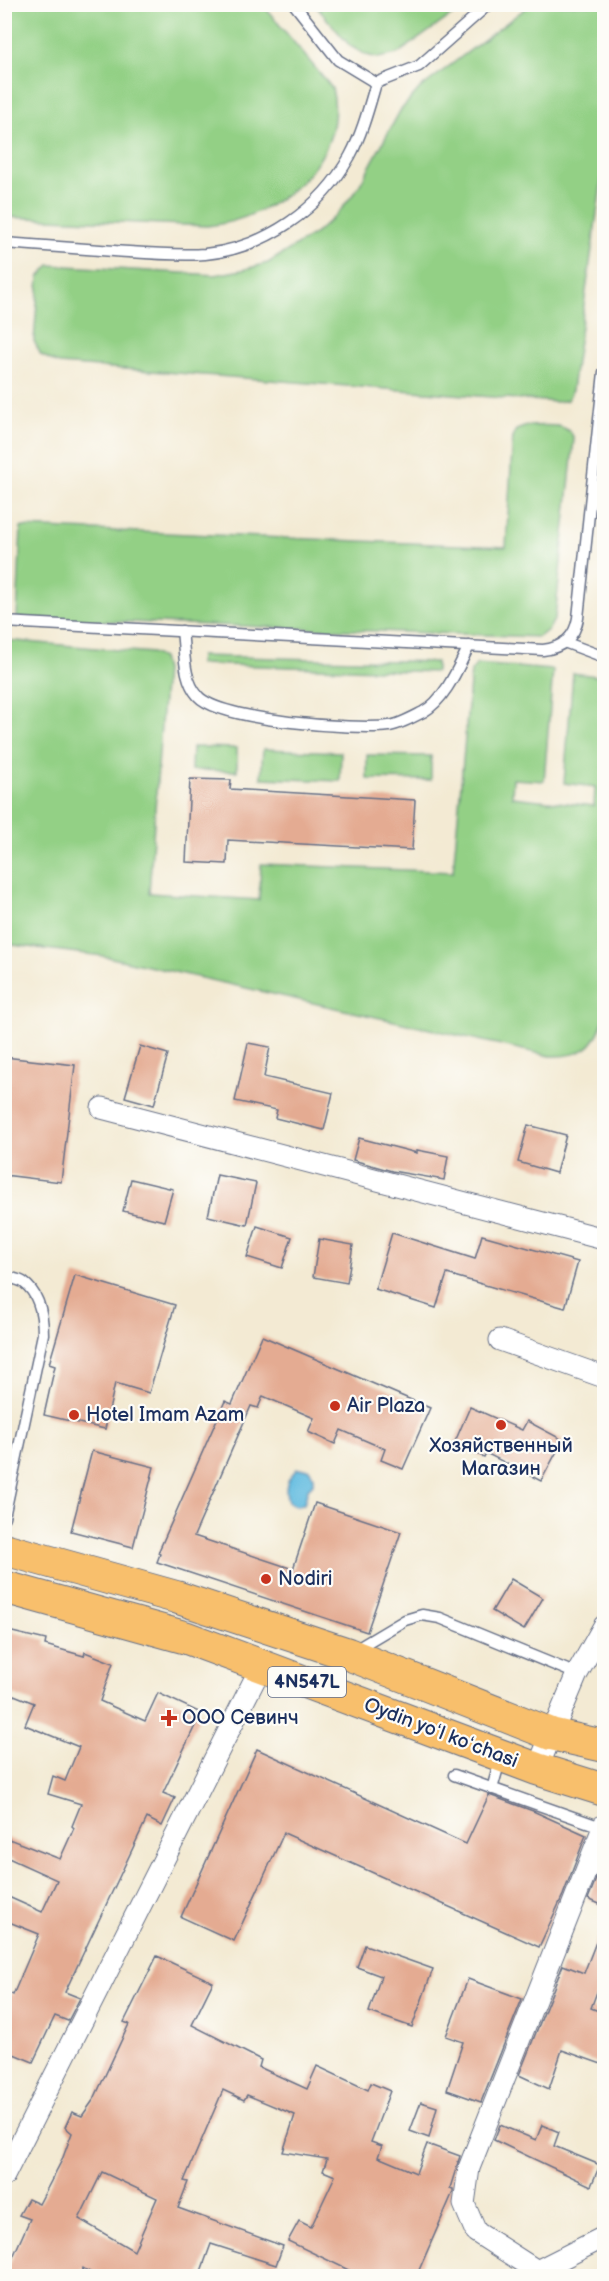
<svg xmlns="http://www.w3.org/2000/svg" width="609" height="2281" font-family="'Balsamiq Sans',sans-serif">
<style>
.green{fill:#93d085;stroke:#578072;stroke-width:1.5}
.water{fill:#62bce0;stroke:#3e769f;stroke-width:1.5}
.building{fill:#e4ab92;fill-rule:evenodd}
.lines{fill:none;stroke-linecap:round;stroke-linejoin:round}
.service-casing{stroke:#677087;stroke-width:13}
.minor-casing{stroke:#677087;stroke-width:23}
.primary-casing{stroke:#677087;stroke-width:34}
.service{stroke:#fff;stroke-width:10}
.minor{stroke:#fff;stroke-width:21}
.primary{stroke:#f8bf6c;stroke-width:32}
.poi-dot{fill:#c8321e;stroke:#fdfcf7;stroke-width:2}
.labels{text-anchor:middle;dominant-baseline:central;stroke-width:4.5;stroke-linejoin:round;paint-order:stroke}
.shield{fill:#fdfcf7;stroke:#5f6c8c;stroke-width:1.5}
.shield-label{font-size:18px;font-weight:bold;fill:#1b2f5e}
.poi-label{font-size:20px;fill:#1b2f5e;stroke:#fdfcf7;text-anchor:start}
.street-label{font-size:20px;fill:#1b2f5e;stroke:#fdfcf7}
</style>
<rect width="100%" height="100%" fill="#fdfcf7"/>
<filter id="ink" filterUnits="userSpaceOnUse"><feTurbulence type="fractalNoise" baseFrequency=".0167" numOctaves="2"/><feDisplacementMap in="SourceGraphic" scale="12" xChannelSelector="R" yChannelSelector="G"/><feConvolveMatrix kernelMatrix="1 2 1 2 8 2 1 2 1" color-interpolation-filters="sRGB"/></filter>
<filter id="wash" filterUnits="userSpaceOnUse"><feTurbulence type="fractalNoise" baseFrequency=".008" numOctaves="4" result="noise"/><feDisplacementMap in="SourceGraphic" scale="24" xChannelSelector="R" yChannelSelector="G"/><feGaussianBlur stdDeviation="1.35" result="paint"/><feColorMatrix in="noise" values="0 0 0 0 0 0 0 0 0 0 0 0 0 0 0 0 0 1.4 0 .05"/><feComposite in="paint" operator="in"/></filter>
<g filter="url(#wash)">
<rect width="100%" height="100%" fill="#f3ead3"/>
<!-- green -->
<g class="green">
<path d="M5,4L263,5L332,88C350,161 273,220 207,226L5,217Z"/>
<polygon points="315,5 466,5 397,54 378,58 366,55 350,46"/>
<polygon points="530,5 604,5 604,164 572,390 568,400 557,402 59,364 41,355 34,341 39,277 50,265 215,275 242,270 268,263 316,233 339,212 358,188 400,111 419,89"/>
<path d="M527,426C543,426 569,421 574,439L555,618L549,629L539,637L17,618L21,527L506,547L513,435L516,430Z"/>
<path d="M5,640L152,653L162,658L165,670L149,893L259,900L261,864L453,872L471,671L477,664L553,670L544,781L513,779L512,797L594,806L595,787L564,783L573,673L604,677V1018C595,1049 581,1057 550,1056L103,956L5,944Z"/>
<polygon points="200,656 436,662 436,672 199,664"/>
<polygon points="192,747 237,748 237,771 191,770"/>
<polygon points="263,749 341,752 340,781 261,778"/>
<polygon points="367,755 431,756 431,780 367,779"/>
</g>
<!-- water -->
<path class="water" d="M297,1469H309L313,1476V1484L308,1489L304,1504L296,1506L288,1502C284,1487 286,1480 297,1469Z"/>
<g id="blocks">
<!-- building -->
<g class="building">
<polygon points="190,779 231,780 230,789 415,800 412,850 228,840 227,864 186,862"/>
<polygon points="248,1043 270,1047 264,1077 333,1093 324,1130 275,1118 277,1110 235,1101"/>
<polygon points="140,1046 168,1054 154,1105 125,1097"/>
<polygon points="4,1057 75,1065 61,1182 4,1175"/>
<polygon points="528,1125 566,1135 556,1173 518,1162"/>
<polygon points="359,1138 417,1153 417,1150 448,1156 444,1180 392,1171 353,1160"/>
<polygon points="217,1175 256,1183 247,1225 208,1216"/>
<polygon points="131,1179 173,1189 164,1221 123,1211"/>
<polygon points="257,1226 292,1237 282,1268 247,1257"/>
<polygon points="392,1233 475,1259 482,1235 578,1262 565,1308 447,1274 436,1308 375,1289"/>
<polygon points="319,1239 353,1245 347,1283 313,1277"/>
<polygon points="75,1275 175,1305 149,1393 115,1383 105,1429 44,1415 55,1366 49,1364"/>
<polygon points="262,1336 430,1408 403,1469 381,1460 385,1449 341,1430 335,1444 308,1432 314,1418 263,1396 258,1408 251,1406 194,1536 293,1569 315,1503 401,1532 367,1632 157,1562 160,1554 158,1553 225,1401 232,1404"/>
<polygon points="470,1407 522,1430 527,1421 563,1440 541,1481 486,1453 484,1457 454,1444"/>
<polygon points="92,1451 154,1467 133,1547 71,1531"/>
<polygon points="511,1579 543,1598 524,1630 492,1611"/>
<polygon points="4,1630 46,1640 45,1645 84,1656 85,1652 113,1663 100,1701 145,1721 158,1693 201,1713 163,1793 175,1798 162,1826 147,1818 65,1992 80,1998 68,2021 55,2016 33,2062 4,2050 4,1990 13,1995 39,1934 4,1920 4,1895 42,1912 57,1880 4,1856 4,1837 60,1859 74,1828 72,1826 81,1804 48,1794 53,1776 65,1781 79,1747 25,1725 34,1703 4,1691"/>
<polygon points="257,1749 466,1844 489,1795 533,1811 586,1835 563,1895 539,1947 284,1833 234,1941 181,1917"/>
<polygon points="604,1859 604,1906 588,1899"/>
<polygon points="603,1924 604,1973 591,2008 604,2013 604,2065 562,2050 549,2089 519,2075 563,1965 584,1973"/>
<polygon points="365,1945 433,1969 412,2027 369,2012 381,1976 357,1967"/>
<path d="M157,1956L213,1982L192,2025L261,2060L259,2067L307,2089L317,2066L368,2090L371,2083L390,2091L371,2142L382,2146L378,2157L416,2173L427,2144L460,2156L450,2188L453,2189V2192L416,2277H363L288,2241L299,2221L311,2227L335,2176L323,2171L327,2159L283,2152L295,2115L247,2095L244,2100L223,2090L184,2181L188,2182L178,2208L283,2246L276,2265L211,2244L199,2277H98L83,2268L80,2277H4L30,2219L19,2215L28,2199L39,2204L62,2160L72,2133L65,2127L72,2112L82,2116L94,2099L129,2024L124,2022ZM102,2172L157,2198L134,2251L79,2219Z"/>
<polygon points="468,1979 522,1999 481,2102 447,2090 463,2042 446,2036"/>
<polygon points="421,2102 437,2107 429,2138 410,2131"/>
<polygon points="500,2125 536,2140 542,2125 559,2132 554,2146 600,2165 591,2186 494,2140"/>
</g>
</g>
</g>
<g filter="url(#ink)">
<use href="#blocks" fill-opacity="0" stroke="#677087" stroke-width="1.5"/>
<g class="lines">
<!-- service casing -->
<g class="service-casing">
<g id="service">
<polyline points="294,4 338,60 376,83"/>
<polyline points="376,83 419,66 489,4"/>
<path d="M4,243C41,246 77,248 114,251C144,253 174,256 205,254C265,248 321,209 350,156C362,134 369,107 376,83"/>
<path d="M4,622L543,650C562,648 575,637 578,618L604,372"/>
<path d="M182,631C185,654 183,679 198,696C220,721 355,730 389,726C399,725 413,717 423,712C445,700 458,668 469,646"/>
<polyline points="564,642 604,657"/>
<path d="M4,1276C10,1278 18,1279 23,1282C40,1294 43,1315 43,1334L4,1517"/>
<polyline points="353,1651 405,1620 422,1615 440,1618 577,1674"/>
<polyline points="454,1775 604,1828"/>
<polyline points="492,1789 501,1757"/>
</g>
</g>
<!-- minor casing -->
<g class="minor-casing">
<g id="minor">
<polyline points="102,1108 604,1239"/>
<polyline points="500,1340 604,1377"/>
<polyline points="537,1769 577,1674 604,1626"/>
<polyline points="4,2176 262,1665"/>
<polyline points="537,2271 476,2232 464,2204 469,2168 604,1825"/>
<polyline points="527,2276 604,2237"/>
</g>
</g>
<!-- primary casing -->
<g class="primary-casing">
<g id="primary">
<polyline points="4,1549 176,1597 348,1654 551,1734 604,1746"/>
<polyline points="4,1587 187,1638 537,1769 604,1790"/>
</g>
</g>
<!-- service -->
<use href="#service" class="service"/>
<!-- minor -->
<use href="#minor" class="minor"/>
<!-- primary -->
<use href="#primary" class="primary"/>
</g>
</g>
<!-- markers -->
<g class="poi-dot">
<circle cx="335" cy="1406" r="6"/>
<circle cx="74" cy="1415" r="6"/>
<circle cx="501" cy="1425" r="6"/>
<circle cx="266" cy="1579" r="6"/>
<path d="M166 1709h6v6h6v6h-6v6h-6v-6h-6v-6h6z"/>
</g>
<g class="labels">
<!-- shield labels -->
<rect class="shield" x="268" y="1667" width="78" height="30" rx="4.5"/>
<g class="shield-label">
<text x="307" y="1682">4N547L</text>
</g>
<!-- poi labels -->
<g class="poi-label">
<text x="347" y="1406">Air Plaza</text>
<text x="86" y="1415">Hotel Imam Azam</text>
<text x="501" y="1446" text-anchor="middle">Хозяйственный<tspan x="501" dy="23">Магазин</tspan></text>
<text x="278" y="1579">Nodiri</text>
<text x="182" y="1718">ООО Севинч</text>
</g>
<!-- street labels -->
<g class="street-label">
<text transform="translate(441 1733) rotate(21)">Oydin yoʻl koʻchasi</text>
</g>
</g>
<!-- margin -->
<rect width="609" height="2281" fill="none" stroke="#fdfcf7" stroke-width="24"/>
</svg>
